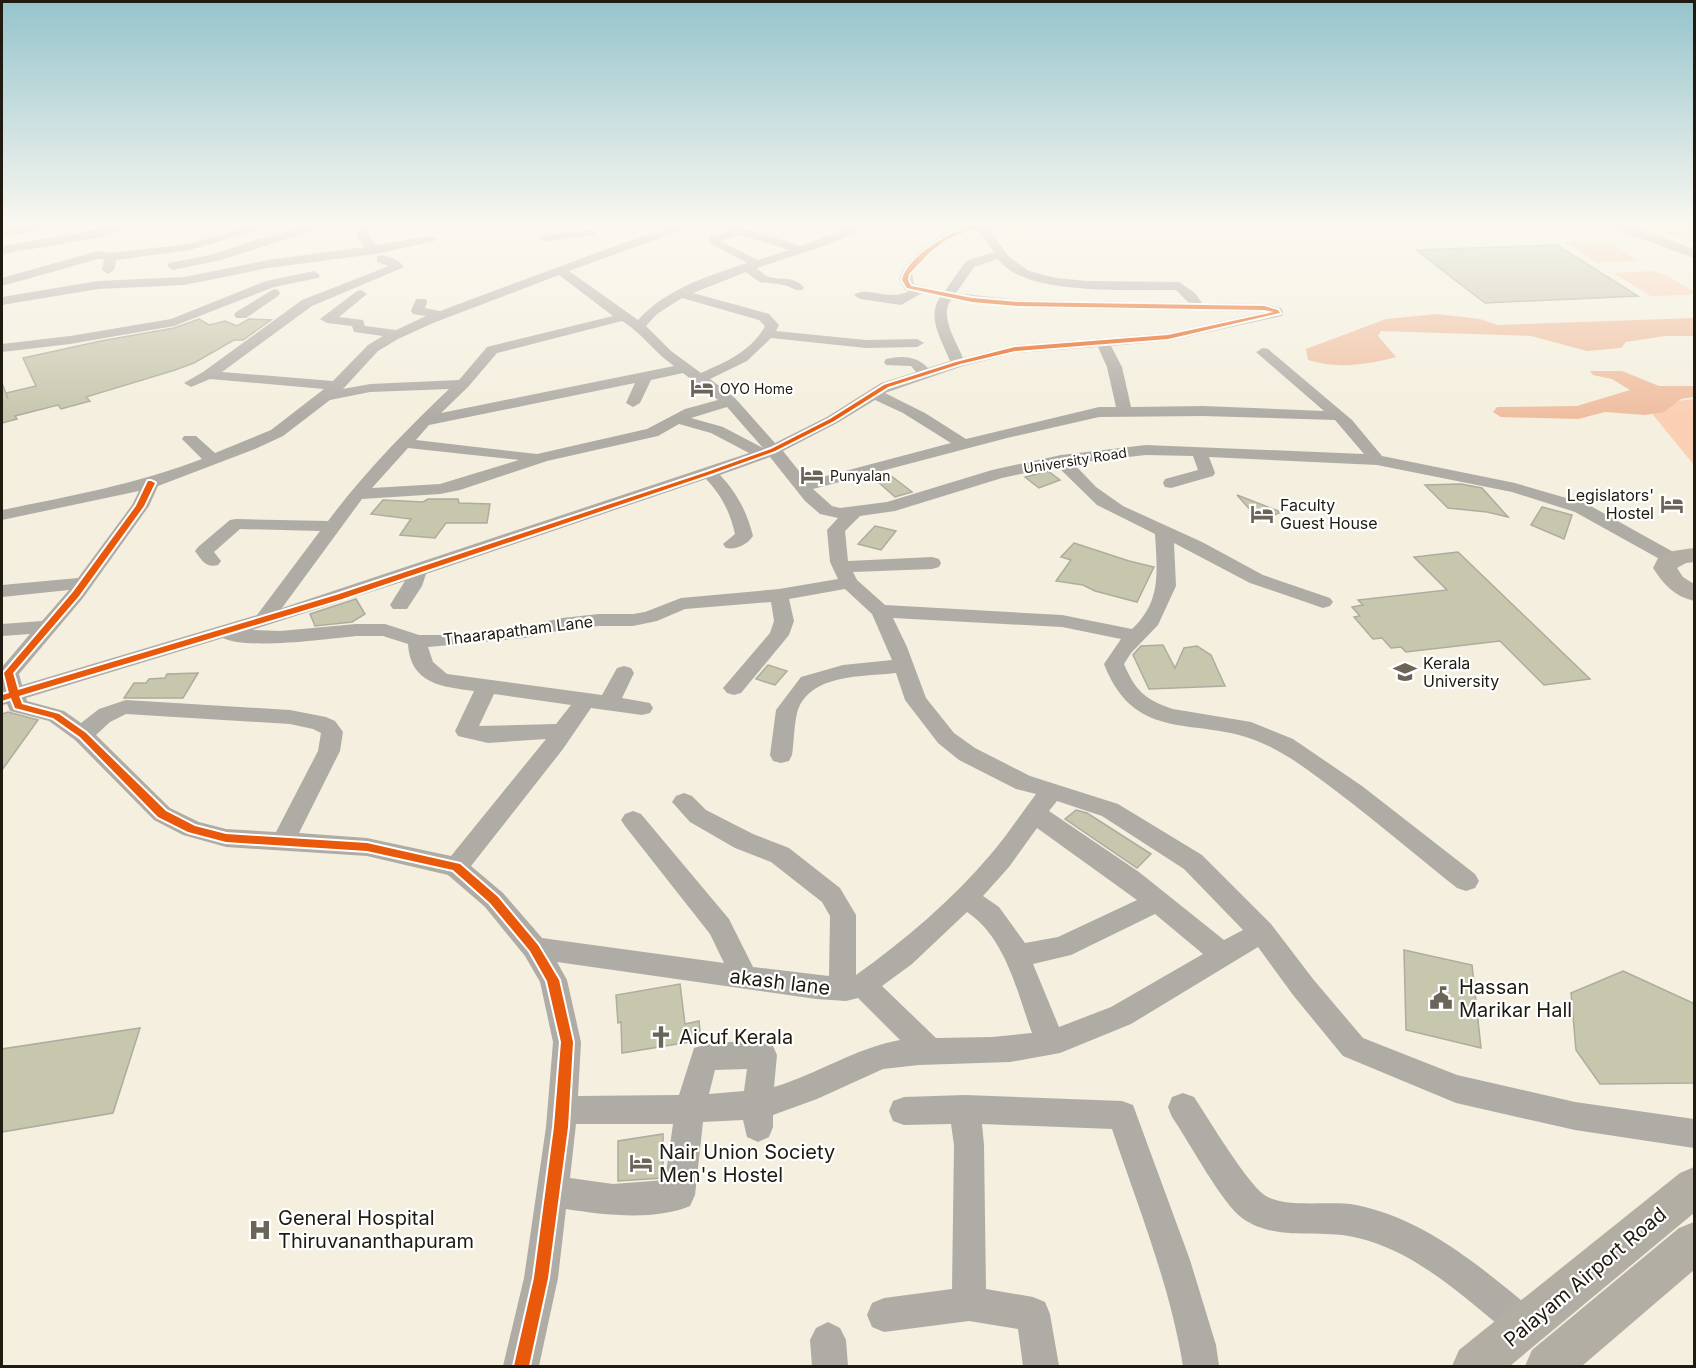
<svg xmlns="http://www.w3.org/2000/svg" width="1696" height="1368" font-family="Inter,sans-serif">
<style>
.green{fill:#facfb4}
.forest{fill:#efbea0}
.building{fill:#c7c7ae;stroke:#adac9f;stroke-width:1.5}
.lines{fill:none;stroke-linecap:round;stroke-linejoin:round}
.minor{fill:#afaca6;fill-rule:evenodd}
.major{fill:#b2aea3;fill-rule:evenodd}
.cycleway-casing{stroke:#fff;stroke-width:4}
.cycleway{fill:#e8590c;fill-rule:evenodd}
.labels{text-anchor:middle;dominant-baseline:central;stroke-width:4.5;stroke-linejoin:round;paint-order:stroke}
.far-poi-label{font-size:14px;fill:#1f1b10;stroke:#fff;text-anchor:start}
.far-street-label{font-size:14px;fill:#1f1b10;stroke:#fff}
.poi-label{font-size:16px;fill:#1f1b10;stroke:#fff;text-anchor:start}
.street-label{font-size:16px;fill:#1f1b10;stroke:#fff}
.near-street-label{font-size:20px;fill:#1f1b10;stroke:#fff}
.near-poi-label{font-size:20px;fill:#1f1b10;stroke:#fff;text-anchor:start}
</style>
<rect width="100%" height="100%" fill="#f4efde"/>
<!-- green -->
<g class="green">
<polygon points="1645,226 1694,226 1694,242"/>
<polygon points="1602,241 1612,244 1637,259 1637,261 1598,263 1565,242"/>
<polygon points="1652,271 1666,275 1693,291 1692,295 1651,296 1613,273"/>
<polygon points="1694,399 1694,465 1645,405"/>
</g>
<!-- forest -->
<g class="forest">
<path d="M1437,314L1480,319L1498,325L1694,318V336H1665L1626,342L1621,348L1587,351L1531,336L1381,331L1378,336L1396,357C1367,365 1337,369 1308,360L1306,349L1386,319Z"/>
<polygon points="1590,371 1622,371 1659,386 1694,386 1694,397 1681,399 1664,412 1645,415 1605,412 1578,419 1501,417 1493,412 1497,407 1577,406 1630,390 1612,379 1593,375"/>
</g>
<!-- building -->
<g class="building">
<polygon points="1557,245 1638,296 1485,303 1416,250"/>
<polygon points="199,319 209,325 225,321 237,326 249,319 271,320 243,340 234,340 194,363 175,370 86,397 90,401 61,409 58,405 15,416 17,419 2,423 2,383 8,399 6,393 36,386 23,358 101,341 174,328"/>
<polygon points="1048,471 1060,480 1039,488 1025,477"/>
<polygon points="890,475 912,492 895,497 876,480"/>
<polygon points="1461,484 1482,488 1508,517 1487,512 1448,508 1425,485"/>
<polygon points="1237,495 1281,512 1260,521"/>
<polygon points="428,499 458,499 459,503 490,504 487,523 446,523 435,538 400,535 411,519 371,514 383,500 423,502"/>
<polygon points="1542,507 1572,515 1564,539 1531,525"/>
<polygon points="875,526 896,531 881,550 858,544"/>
<polygon points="1074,543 1129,561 1154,567 1137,602 1095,591 1083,585 1056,581 1071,560 1061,557"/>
<polygon points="1458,552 1590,679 1544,685 1500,641 1406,652 1401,647 1391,648 1382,638 1373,639 1354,617 1360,616 1352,607 1363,605 1358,600 1447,590 1414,557"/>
<polygon points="356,599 365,614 352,622 315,626 310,614"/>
<polygon points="1163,645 1175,668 1184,648 1197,646 1211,655 1225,686 1149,689 1133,655 1141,646"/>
<polygon points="768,665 787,671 775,685 756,679"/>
<polygon points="198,673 183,698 124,698 134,683 146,683 149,679 165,678 167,674"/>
<polygon points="8,712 38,720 2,770 2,714"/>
<polygon points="1076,810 1087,813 1151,854 1137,868 1065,819"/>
<polygon points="1404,950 1472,965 1481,1048 1406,1030"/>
<polygon points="1623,971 1695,1004 1695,1083 1600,1084 1576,1050 1571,993"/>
<polygon points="680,984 685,1024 699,1021 701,1040 622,1053 621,1022 618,1023 616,995"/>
<polygon points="140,1028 113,1113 2,1132 2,1049"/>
<polygon points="663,1134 663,1178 618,1181 618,1141"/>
</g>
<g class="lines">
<!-- minor -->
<g class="minor">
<polygon points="30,226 53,226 47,229 2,237 2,231"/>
<polygon points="252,226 269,226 190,250 116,260 114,270 108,274 102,270 104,259 98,259 2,286 2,278 98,251 110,253 189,244"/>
<polygon points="310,226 328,226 221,260 173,270 167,266 169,263 214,254 255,240"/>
<polygon points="360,226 373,226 368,230 370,238 376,245 432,236 438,239 432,242 374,254 268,268 184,285 98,289 2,305 2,297 98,281 184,277 268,260 365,247 358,239 356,229"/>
<path d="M676,226H693L569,271L638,320C666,289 708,276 747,263L708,242L710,237L729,231L725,229L724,226H736L801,246L854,226H867L833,243L757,268C760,271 765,276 770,277C784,281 791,275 804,287L802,290C794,291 791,286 783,285C761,280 767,289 746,272L693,293L769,314L779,325L776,331L866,340L917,339L924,343L917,347L866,348L771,338L747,361L710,379L735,398L775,443L827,417L881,383L916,372L911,366L886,365L884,362L886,359C902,355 917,356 928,368L950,361C942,341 926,317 940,297L922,293L901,305L860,299L854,295C865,285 890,302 909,291L905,290L899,280C903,259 943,231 963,226C971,225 980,226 987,226L1009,257L1029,271L1056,278L1088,281L1179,282L1195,293L1202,303L1264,304L1281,308L1283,311L1282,316L1168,341L1111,346L1122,367L1131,407L1203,406L1324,411L1256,352L1263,348L1268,349L1352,420L1382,456L1515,483L1587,504L1677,554L1680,558L1677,562H1665L1575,512L1512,492L1377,465L1209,457L1215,473L1213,476L1171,488L1165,487L1163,483L1165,479L1198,470L1193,456L1146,455L1073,463L1096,487L1123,506L1202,542L1263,575L1330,598L1333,602L1330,606L1323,608L1250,583L1174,543L1176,586L1158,625L1131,653L1124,664C1135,690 1145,700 1173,709L1251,722L1293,739L1362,786L1475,874L1479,881L1475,888L1466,891L1457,888C1417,856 1377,822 1336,791C1313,774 1291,756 1264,744C1200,714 1136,747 1104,664L1121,639L1062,627L893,618L907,647L926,698L954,733L975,748L1030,776L1118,804L1202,855L1271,924L1313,979L1363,1038L1457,1075L1575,1102L1694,1119V1148L1575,1130L1456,1103L1343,1056L1293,995L1258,947L1131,1024L1060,1053L1010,1062L919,1065L883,1069L817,1099L773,1115V1127L769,1137L758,1142L747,1137L743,1120L703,1122L695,1195L690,1206C654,1221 604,1215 566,1209L558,1278L539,1366H503L524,1278L546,1127L553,1042L540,982L525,956L485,907L448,875L367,856L226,847L183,835L154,820L75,740L49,721L10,711L7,704L2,705V667L30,634L2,636V624L42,621L69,590L2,597V585L78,578L132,505L139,491L2,520V510C70,496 137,484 202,459L182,439L184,436H196L215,453L271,430L324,389L210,379L191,387L184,383L203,372L302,300L389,266L377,262V256C385,254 400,260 404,267L312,306L222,372L333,381L368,345L383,336L354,332L352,326L327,323L320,319L357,291L361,290L367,294L339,317L363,320L365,326L396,330L426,316L413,314L411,311L416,299H426L427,302L425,308L440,311L626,242ZM978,229L994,252L966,261L945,291L914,284L912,274C930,252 951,236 978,229ZM741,235L789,250L758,260L720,241ZM998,259C1024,297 1133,289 1176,290L1189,303L1019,300L956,293L974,267ZM559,275L613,316L487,347L459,380L370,384L343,389L378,351L398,339L433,323ZM682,298L759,320L765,326C752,351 726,362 701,373L671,351L646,326L657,314ZM951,300L1019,308L1264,312L1168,333L1015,345L963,358C956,341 939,316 951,300ZM622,321C642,333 655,353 674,366L441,413L468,387L497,353ZM1098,347L1107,367L1116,407H1099L966,439L925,413L885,393L963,366L1015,353ZM683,373L718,400L685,409L647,429L537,454L416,440L429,425L635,383L626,403L633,407L640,403L651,380ZM449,389C406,430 364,473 328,521L236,519L230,520L198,547L195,551C202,561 206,568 218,565L221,561L214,552L240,529L320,531L257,615L22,685L19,674L83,598L149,506L158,486L255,449L283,436L330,400L370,392ZM875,400L903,413L951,443L807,481L783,451L837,423ZM727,407L763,448L723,427L691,418ZM1203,416L1335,420L1364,454L1146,445L1061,455L992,470L887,502L840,508L832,506L813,489L1007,438L1099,417ZM679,424L711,433L749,453L282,608L362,499L440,494L460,490L547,461L658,436ZM408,448L519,460L440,484L372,488ZM770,457L805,501L820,514L838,518L827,530L830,562L838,579L779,589L681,598L645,612L633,614H599L562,618L525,626L445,635H419L385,624H356L280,631L252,630L405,581L390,605L393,609H407L422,586L426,574L706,479C722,496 730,512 735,534L723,544L726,548C736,550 747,545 753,536C747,512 737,493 720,475ZM1057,466L1097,505L1155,534C1157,571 1162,601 1132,629L1062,615L885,605L857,580L853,572L932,569L939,567L941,563L939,559L932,557L848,561L845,531L860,516L895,511L1002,478ZM845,589L872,614L892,660L843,665L801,677L776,710L770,755L773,761L781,763L789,761L792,755C794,742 794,726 797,713C809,673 863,677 896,673L905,700L938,743L959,760L1016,789L1036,794C1021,814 1007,835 991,854C952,900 905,940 856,975V915L840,888L789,848L753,834L706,810L692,796L684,793L676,796L672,802L690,822L735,848L771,862L822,902L830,916L829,976L753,967L729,919L641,814L633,811L625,814L621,820L625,826L710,934L724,963L542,938L503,893L471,866L563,749L591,708L642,715L650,713L653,708L650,703L622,698L634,673L631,668L624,666L617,668L602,695L447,674L433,662L428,647L525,638L562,630L599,626H633L657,621L685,609L771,602L774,621L770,633L723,688L727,693L734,695L741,693L789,635L794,621L789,599ZM356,636H383L408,644C410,684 443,687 474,691L455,731L458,736L488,743L546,739L451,856L367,838L299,833L340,751L343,732L335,721L326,717L290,710L126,700L99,709L81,723L64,711L27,701L26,698L223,638C247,650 327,639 356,636ZM494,694L571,705L556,724L479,726ZM126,714L290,724L313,729L321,733L318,751L276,832L226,829L199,822L170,808L96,735L110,722ZM1057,801L1102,816L1184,869L1243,930L1224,940L1139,872L1049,811ZM1037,828L1137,900L1058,937L1025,943L999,907L983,896L1009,867ZM967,912C1006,938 1017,992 1032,1033L992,1037L936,1038L882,986L912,964ZM1155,914L1203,954L1111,1007L1059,1027L1033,964L1071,955ZM557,962L816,999L846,1001L858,998L900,1040C855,1048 818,1074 774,1087L777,1055L773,1046C755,1039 712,1041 694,1048L679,1095L578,1096L581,1042L567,980ZM747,1069L744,1091L709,1094L715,1070ZM576,1124H673L665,1180L613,1184L570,1178Z"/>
<polygon points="591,230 595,231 595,235 546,241 540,238 546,235"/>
<polygon points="314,271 320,275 318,278 274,287 174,326 70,344 2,352 2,344 70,336 171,319 266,281"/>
<polygon points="274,289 278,290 280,293 278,296 246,318 236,318 234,315 236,312"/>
<path d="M1183,1093L1194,1097C1208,1118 1248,1185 1266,1196C1287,1209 1331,1200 1356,1205C1427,1219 1484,1270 1538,1314L1543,1326L1538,1338L1526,1343L1514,1338C1467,1300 1418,1252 1358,1238C1320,1228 1277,1243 1242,1218C1222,1204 1188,1140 1172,1117L1168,1107L1172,1097Z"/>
<path d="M965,1095L1122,1101L1133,1105L1190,1260L1216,1345L1219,1366H1183C1170,1285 1138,1207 1112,1129L982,1124L984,1145L986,1289L1033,1297L1045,1302L1050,1314L1059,1366H1023L1018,1329L969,1321L884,1332L872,1327L867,1315L872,1303L884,1298L952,1289L954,1145L951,1124L904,1125L893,1121L889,1111L893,1101L904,1097Z"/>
<polygon points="828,1322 840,1328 846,1340 848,1366 812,1366 810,1340 816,1328"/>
</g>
<!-- major -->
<g class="major">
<polygon points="108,226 129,226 127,229 92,239 2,254 2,246 90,231"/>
<polygon points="1613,226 1632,226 1694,249 1694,258 1615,229"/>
<path d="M1694,548V562L1686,563L1677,568L1683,577L1694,584V601C1674,596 1664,585 1653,568L1658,558L1673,551Z"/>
<polygon points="1694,1167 1694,1213 1510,1366 1452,1366 1459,1350 1680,1173"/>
<polygon points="1694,1222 1694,1270 1582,1366 1525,1366 1532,1350 1679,1228"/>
</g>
<!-- cycleway casing -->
<g class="cycleway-casing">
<path id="cycleway" d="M972,226H979L948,239L931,251L909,274L908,280L911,286L972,298L1019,302L1264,306L1278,310L1280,313L1168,339L1015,351L960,364L888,387L834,421L775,451L711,474L342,599L19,696L22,704L59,714L86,733L166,811L195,826L226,834L367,843L460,864L498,897L538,945L559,980L573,1042L568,1127L548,1278L529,1366H514L534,1278L554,1127L561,1042L547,981L530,951L490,903L453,870L367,851L226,842L188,832L158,817L80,737L53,718L15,708L11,698L2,701V695L9,693L4,673L73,592L136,506L148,481H151L155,483L144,506L79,596L13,673L18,690L336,595L707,472L771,449L830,419L884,385L956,362L1015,347L1168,335L1274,312L1264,310L1019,306L972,302L907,288L902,280C907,256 950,232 972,226Z"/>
</g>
<!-- cycleway -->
<use href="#cycleway" class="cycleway"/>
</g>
<!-- sky -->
<linearGradient id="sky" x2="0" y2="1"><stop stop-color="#95c4cc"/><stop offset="0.54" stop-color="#faf8f0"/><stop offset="1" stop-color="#faf8f0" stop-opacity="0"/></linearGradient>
<rect width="1696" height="417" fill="url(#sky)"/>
<!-- icons -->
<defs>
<g id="hotel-bare" transform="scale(1.8)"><path d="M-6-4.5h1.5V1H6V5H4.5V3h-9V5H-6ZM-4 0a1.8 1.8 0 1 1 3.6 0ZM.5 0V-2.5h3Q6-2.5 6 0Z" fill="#6a6558" stroke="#fff" stroke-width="2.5" paint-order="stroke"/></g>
<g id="university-bare" transform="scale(1.8)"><path d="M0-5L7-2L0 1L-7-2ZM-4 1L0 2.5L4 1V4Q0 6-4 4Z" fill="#6a6558" stroke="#fff" stroke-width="2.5" paint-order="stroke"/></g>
<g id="civic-bare" transform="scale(1.8)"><path d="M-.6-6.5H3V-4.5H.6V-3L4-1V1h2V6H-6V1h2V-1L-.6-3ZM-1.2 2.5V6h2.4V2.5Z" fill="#6a6558" stroke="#fff" stroke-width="2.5" paint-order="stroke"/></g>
<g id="church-bare" transform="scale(1.8)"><path d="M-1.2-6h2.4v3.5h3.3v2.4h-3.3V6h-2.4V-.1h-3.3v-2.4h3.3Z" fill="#6a6558" stroke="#fff" stroke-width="2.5" paint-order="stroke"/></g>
<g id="hospital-bare" transform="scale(1.8)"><path d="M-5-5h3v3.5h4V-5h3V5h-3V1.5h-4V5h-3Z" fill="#6a6558" stroke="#fff" stroke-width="2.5" paint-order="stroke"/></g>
</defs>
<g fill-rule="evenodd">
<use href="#hotel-bare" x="702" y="388"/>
<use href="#hotel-bare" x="812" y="475"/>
<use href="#hotel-bare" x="1672" y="504"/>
<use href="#hotel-bare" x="1262" y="514"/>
<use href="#university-bare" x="1405" y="672"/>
<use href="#civic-bare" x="1441" y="998"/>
<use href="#church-bare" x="661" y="1037"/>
<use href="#hotel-bare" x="641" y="1163"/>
<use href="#hospital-bare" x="260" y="1230"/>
</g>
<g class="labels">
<!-- far-poi labels -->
<g class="far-poi-label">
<text x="720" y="388">OYO Home</text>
<text x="830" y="475">Punyalan</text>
</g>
<!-- far-street labels -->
<g class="far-street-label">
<text transform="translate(1075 460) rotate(-9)">University Road</text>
</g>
<!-- poi labels -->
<g class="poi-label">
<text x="1654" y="495" text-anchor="end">Legislators'<tspan x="1654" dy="18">Hostel</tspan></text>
<text x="1280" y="505">Faculty<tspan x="1280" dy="18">Guest House</tspan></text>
<text x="1423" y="663">Kerala<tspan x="1423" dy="18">University</tspan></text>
</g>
<!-- street labels -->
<g class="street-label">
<text transform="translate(518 630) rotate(-7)">Thaarapatham Lane</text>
</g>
<!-- near-street labels -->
<g class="near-street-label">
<text transform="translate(780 982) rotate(7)">akash lane</text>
<text transform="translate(1585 1277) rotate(-40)">Palayam Airport Road</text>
</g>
<!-- near-poi labels -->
<g class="near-poi-label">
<text x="1459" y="987">Hassan<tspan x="1459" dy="23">Marikar Hall</tspan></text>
<text x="679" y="1037">Aicuf Kerala</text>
<text x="659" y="1152">Nair Union Society<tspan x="659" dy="23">Men's Hostel</tspan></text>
<text x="278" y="1218">General Hospital<tspan x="278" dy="23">Thiruvananthapuram</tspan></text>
</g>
</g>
<!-- border -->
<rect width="1696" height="1368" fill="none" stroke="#1f1b10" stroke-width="6"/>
</svg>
